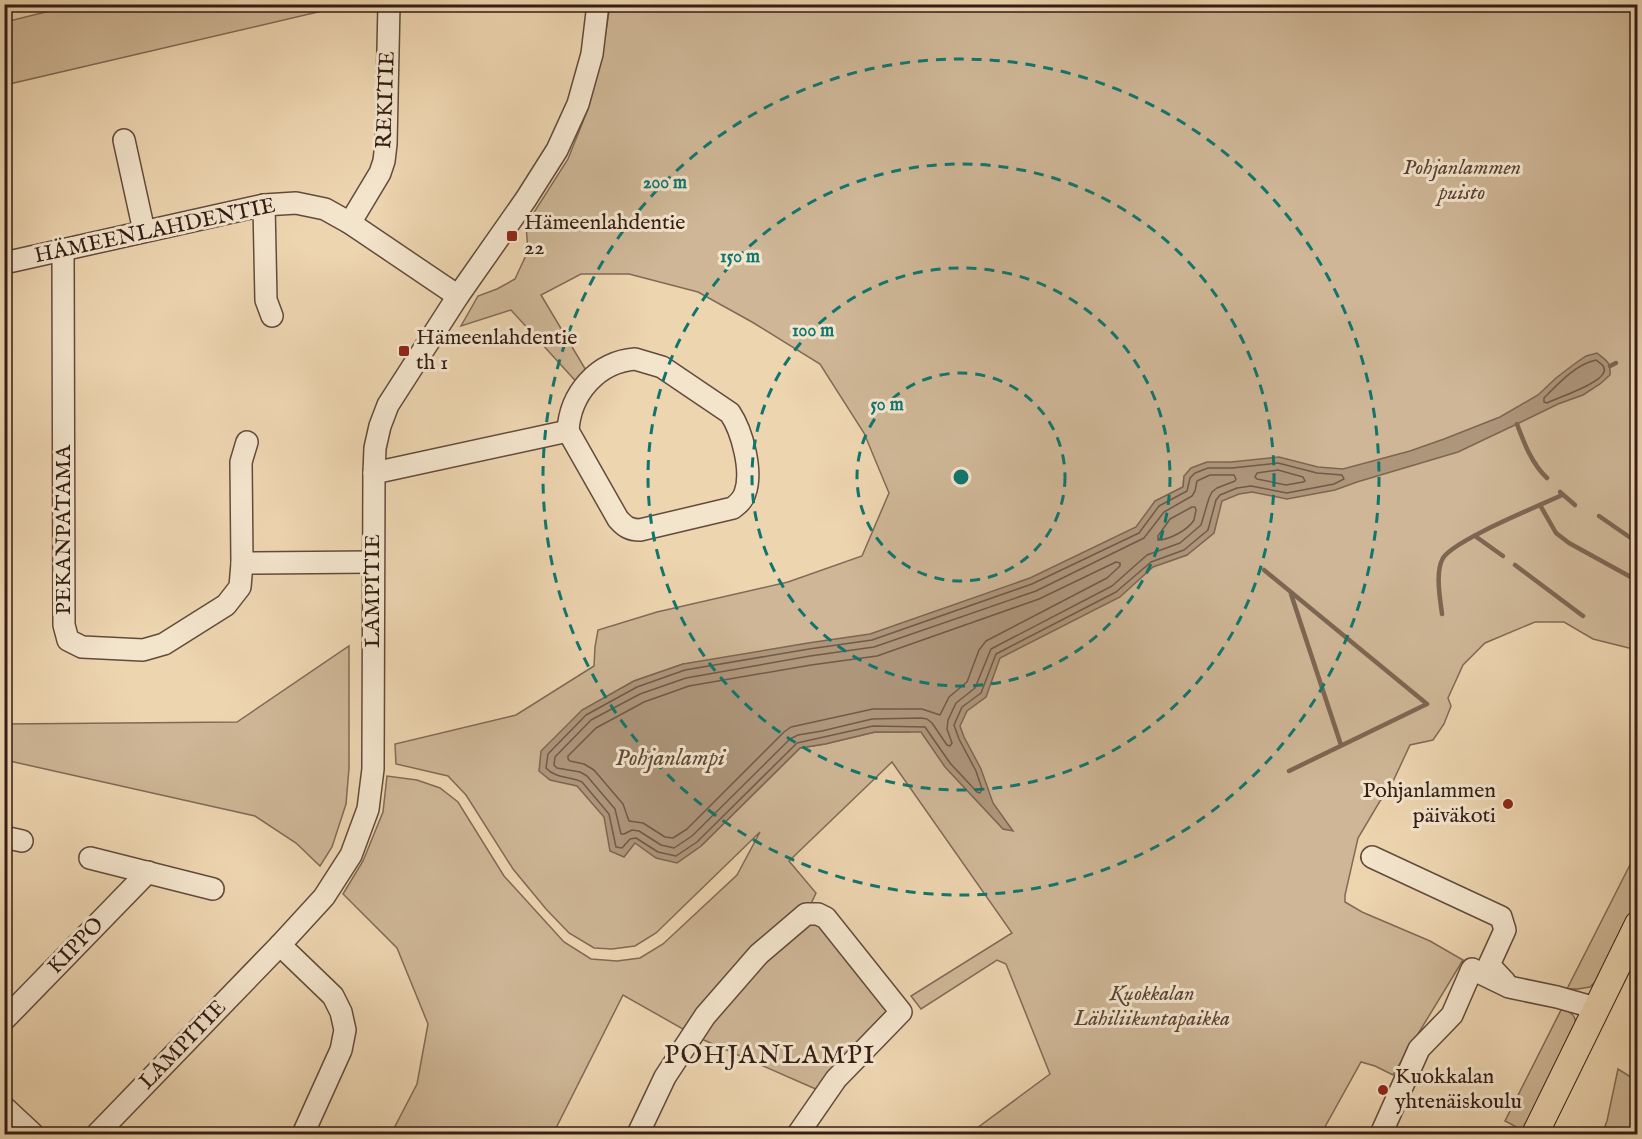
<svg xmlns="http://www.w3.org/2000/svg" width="1642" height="1139" font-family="'IM FELL English',serif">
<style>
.green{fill:#ceb696;stroke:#816a56;stroke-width:1.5;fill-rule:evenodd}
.water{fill:#ae967b;stroke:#7d6652;stroke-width:1.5}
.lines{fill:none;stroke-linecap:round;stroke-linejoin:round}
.shore{stroke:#715a48;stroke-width:1.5}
.stream{stroke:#7d6652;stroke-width:4.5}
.minor-casing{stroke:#624b3c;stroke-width:24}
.major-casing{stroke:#341d15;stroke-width:28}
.minor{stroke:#f3e4cc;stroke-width:21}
.major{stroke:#edd5b0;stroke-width:26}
.ring{fill:none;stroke:#0f766e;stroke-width:3;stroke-dasharray:10 8}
.poi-dot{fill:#8f2418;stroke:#f3e4cc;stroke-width:2}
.labels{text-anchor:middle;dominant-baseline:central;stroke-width:6;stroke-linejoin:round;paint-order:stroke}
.street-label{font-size:22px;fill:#341d15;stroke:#f3e4cc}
.park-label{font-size:22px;font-style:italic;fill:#5a4335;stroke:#f3e4cc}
.poi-label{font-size:22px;fill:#341d15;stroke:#f3e4cc;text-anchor:start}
.water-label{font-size:24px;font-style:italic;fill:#5f4739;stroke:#f3e4cc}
.quarter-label{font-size:26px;letter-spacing:1.5px;fill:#341d15;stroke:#f3e4cc}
.centre{fill:#0f766e;stroke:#f3e4cc;stroke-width:3}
.ring-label{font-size:18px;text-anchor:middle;font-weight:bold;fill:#0f766e;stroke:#f3e4cc;stroke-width:6;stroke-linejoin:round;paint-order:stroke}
</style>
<rect width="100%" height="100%" fill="#edd5b0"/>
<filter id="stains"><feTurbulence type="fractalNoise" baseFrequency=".00333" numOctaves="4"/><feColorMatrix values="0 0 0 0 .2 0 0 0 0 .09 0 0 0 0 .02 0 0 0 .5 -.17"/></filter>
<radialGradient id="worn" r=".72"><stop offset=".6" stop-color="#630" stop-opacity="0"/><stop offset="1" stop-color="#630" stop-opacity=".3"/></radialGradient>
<!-- green -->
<g class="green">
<polygon points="78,4 348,4 348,5 5,85 5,22"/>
<path d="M610,5H1637V650L1593,639L1564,622H1535L1485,643L1463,665L1448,698L1451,706L1444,724L1433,740L1410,745L1388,792L1380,801L1358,838L1345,895V902L1362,912L1430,941L1463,960L1393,1075L1375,1066L1361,1062L1321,1134H969L1050,1074L1006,964L997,960L921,1009L911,996L1012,933L892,762L789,861L816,893L809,908L890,1008L818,1090L697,1037L623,995L553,1134H391L417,1084L428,1024L397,948L343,894L363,861L383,812L387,776L417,780L440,788L458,802L504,876L564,942L591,959L617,961L640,958L663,944L737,875L760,832L656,933L635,946L612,949L594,948L569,933L546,909L513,869L466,795L448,776L396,764L395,744L516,715L594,666L595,647L598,630L657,612L788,582L862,556L889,493L864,433L820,364L752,322L698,292L629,274H581L541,295L590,377L582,388L511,310L461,326L478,296L497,289L515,279L528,251L526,225L568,159L588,109L602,56ZM1184,476L1187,555L1128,575L1139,526L1155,501L1183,487ZM683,664L905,680L910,732H875L825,744L800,748L701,846L678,862L583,710L634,681Z"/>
<polygon points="349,646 349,768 346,804 332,847 320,866 296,843 255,816 5,760 5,724 237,722"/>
<polygon points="1637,851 1637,905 1603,974 1590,987 1578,989 1567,989"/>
<path d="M1562,1008C1572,1013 1576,1015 1576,1027L1524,1131L1505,1121Z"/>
<polygon points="1618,1069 1637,1081 1637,1134 1602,1134 1607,1121"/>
</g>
<!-- water -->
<path class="water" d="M1597,353C1607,361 1611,362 1610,375L1600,384L1583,395L1558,404L1517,424L1458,452L1357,482L1335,490L1287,499L1252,492L1239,494L1222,501L1214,533L1187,555L1153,567L1120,597L1000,658L986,697L967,711L960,726L964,737L981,769L993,803L1013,831L1003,829L945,767L921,732H875L825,744L800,748L701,846L677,863L656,858L635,843L624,857L610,851L604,817L577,786L550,780L539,771L541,751L582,710L634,681L683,664L808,643L870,634L1030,578L1136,527L1155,501L1183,487L1184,476L1191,468L1207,462H1231L1279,457L1318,467L1343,469L1410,451L1444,439L1500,417L1538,395L1556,378L1573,365L1586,356Z"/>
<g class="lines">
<!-- shore -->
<g class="shore">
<path d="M1596,360C1600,363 1606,366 1604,372C1600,384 1559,397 1547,403L1544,402V398C1558,384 1576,364 1596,360Z"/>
<path d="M1278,463L1317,473L1342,475L1344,479L1334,484L1287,493L1251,486L1237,488L1220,495L1216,500L1208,530L1184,550L1151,562L1116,592L996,654L981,693L962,707L954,725L959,739L976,771L982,789L980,793L977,792L950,763L925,727L873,726L797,743L697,842L676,856L658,852L636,838L630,839L622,848L616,847L609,814L582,782C570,776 556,779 546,768L548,754L586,715L637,687L685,670L809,649L872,640L1032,584L1139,533L1159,506L1187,491L1190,478L1195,473L1208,468H1232Z"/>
<polygon points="1278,470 1303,477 1305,481 1303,482 1286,485 1257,479 1255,477 1257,473"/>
<polygon points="1210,475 1234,475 1236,479 1235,481 1217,488 1212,492 1209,498 1201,525 1180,543 1147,555 1112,586 991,649 975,688 956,703 948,720 947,729 952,743 950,746 947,745 932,723 927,719 921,718 872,719 822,731 798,735 790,739 692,836 674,848 661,845 639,831 632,830 624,834 621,834 615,809 587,776 580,772 557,768 554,765 555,757 591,720 640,694 686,678 810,656 874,647 1036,591 1144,538 1164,512 1192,496 1195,491 1197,481"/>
<path d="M1192,507H1195L1196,510C1196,511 1194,519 1194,520C1188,530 1169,540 1158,540V536L1170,519Z"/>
<polygon points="1116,562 1120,563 1120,566 1107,578 986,641 979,650 967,682 949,697 940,715 922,709 873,709 791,727 784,732 687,829 673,838 665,837 643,823 629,821 623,804 594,770 584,764 570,761 568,759 568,756 596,728 644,702 689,686 811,665 877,656 1039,599"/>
</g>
<!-- stream -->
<g class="stream">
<polyline points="1633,353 1638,350"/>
<polyline points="1610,366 1616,363"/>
<path d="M1517,424C1524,443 1532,464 1547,478"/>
<polyline points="1560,492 1575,505"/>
<polyline points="1540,505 1556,533 1569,543 1638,581"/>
<polyline points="1599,516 1638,543"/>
<polyline points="1475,536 1503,556"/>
<polyline points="1515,565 1583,616"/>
<polyline points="1264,570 1427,704 1289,771"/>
<polyline points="1291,594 1341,745"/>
<path d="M1442,614C1440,598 1435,572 1443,558C1454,540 1539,506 1562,495"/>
</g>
<!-- minor casing -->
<g class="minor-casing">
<g id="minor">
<polyline points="124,140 144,231"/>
<polyline points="264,205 266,300 272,316"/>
<polyline points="350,223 380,173 384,161 386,144 389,4"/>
<polyline points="63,250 64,625 68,640 82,647 143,650 164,644 226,605 240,587 242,563 373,562"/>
<polyline points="4,263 264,205 296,203 325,209 350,223 458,296"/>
<path d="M635,359L662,367L730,413C742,431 753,471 745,493C743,500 738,504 733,508L640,530C630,530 625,527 618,519L568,431C570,394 597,362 635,359Z"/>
<polyline points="374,473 568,431"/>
<polyline points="242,563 241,462 247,442"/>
<polyline points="4,837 22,841"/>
<polyline points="1372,857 1501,917 1505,930 1489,965 1505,982"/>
<polyline points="90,858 213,889"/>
<polyline points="280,945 333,996 341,1012 345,1030 341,1050 303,1134"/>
<polyline points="4,1020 148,872"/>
<polyline points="4,1107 33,1134"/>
<polyline points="97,1134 280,945 324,897 351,855 368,809 373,769 374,473 375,448 380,426 388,405 458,296 526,199 557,150 578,104 592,54 598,4"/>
<polyline points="638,1134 665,1077 705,1016 759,954 806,914 818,914 826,918 901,1012 836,1079 798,1134"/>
<polyline points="1381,1134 1419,1049 1452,1015 1472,969 1509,987 1557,997 1596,1008"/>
</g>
</g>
<!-- major casing -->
<g class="major-casing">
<polyline id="major" points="1535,1134 1638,924"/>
</g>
<!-- minor -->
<use href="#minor" class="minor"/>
<!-- major -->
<use href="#major" class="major"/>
</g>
<!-- distance rings -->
<g class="ring">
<circle cx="961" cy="477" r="104"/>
<circle cx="961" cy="477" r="209"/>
<circle cx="961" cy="477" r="313"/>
<circle cx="961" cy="477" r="418"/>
</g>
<!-- markers -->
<g class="poi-dot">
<rect x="506" y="230" width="12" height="12" rx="3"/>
<rect x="398" y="345" width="12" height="12" rx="3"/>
<circle cx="1508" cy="804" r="6"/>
<circle cx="1383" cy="1090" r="6"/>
</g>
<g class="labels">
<!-- street labels -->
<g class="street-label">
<text transform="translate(386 100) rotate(-88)">REKITIE</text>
<text transform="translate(155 231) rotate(-12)">HÄMEENLAHDENTIE</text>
<text transform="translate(64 530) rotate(-90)">PEKANPATAMA</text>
<text transform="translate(373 591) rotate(-90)">LAMPITIE</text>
<text transform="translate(76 946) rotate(-46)">KIPPO</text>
<text transform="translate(183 1045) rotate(-46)">LAMPITIE</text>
</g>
<!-- park labels -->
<g class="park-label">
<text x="1462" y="168">Pohjanlammen<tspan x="1462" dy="25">puisto</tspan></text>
<text x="1152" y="994">Kuokkalan<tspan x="1152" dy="25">Lähiliikuntapaikka</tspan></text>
</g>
<!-- poi labels -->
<g class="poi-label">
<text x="524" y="223">Hämeenlahdentie<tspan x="524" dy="25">22</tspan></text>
<text x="416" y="338">Hämeenlahdentie<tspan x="416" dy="25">th 1</tspan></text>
<text x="1496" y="791" text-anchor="end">Pohjanlammen<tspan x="1496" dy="25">päiväkoti</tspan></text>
<text x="1395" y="1077">Kuokkalan<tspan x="1395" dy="25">yhtenäiskoulu</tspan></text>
</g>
<!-- water labels -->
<g class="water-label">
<text x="670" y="758">Pohjanlampi</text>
</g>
<!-- quarter labels -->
<g class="quarter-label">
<text x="770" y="1055">POHJANLAMPI</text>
</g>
</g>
<circle cx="961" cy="477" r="9" class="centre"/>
<g class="ring-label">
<text x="665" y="188">200 m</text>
<text x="740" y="262">150 m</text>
<text x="813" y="336">100 m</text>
<text x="887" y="410">50 m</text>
</g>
<!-- margin -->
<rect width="1642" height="1139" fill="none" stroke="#edd5b0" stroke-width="24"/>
<rect x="6" y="6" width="1630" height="1127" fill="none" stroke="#341d15" stroke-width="3"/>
<rect x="12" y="12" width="1618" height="1115" fill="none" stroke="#341d15" stroke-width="1.5"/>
<rect width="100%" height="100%" filter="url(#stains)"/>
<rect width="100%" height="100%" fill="url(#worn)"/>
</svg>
